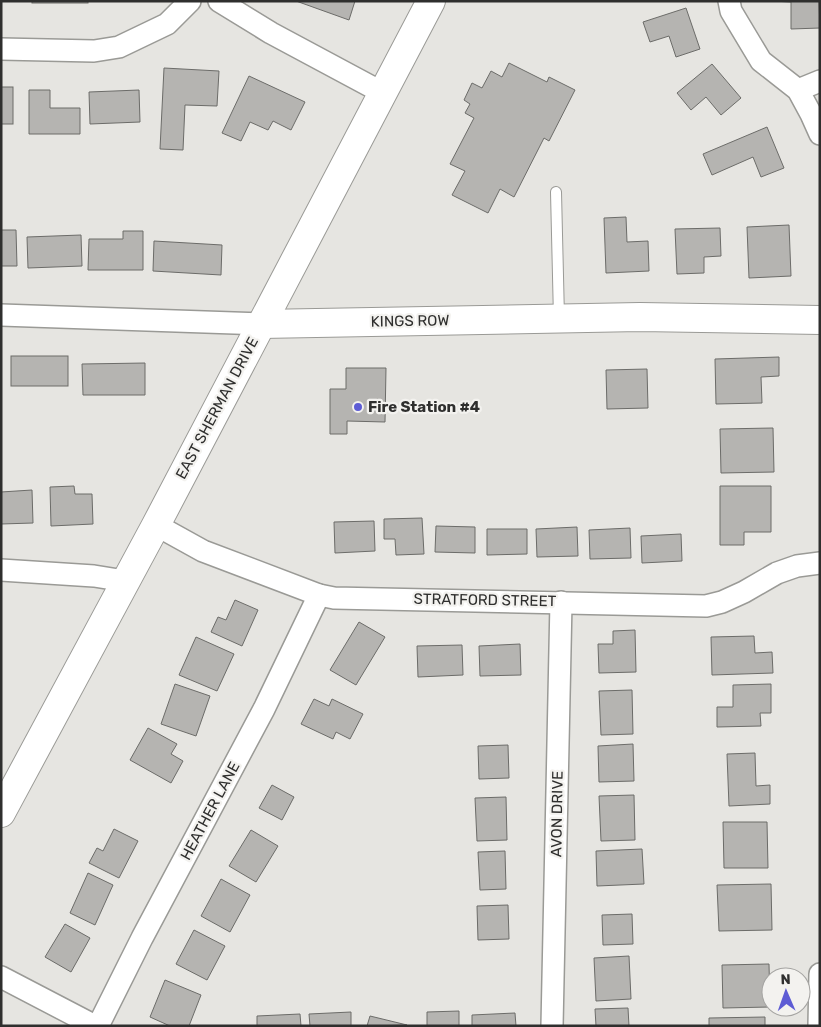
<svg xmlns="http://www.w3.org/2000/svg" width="821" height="1027" font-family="Rubik,sans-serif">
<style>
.building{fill:#b5b4b1;stroke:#6c6c69}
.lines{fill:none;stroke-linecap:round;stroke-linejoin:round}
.lane-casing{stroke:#9a9a96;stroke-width:12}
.street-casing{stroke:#9a9a96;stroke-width:24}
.secondary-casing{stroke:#9a9a96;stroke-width:30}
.lane{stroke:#fff;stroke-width:10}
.street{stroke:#fff;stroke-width:21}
.secondary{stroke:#fff;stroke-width:28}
.poi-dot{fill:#5d5cd4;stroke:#f3f2ef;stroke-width:2}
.labels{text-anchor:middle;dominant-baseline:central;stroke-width:4.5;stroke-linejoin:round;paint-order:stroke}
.street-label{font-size:15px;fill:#2f2f2e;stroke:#f3f2ef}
.poi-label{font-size:15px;font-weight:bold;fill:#2f2f2e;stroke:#f3f2ef;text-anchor:start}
</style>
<rect width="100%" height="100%" fill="#e6e5e1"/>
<!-- building -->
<g class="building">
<rect x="32" y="1" width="56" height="2"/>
<polygon points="296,1 355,1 349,20"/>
<polygon points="772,1 819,1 820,28 791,29 791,2"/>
<polygon points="686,8 700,49 676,57 669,36 650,42 643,22"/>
<polygon points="509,63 547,82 549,77 575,90 549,141 544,138 514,197 500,189 488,213 452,195 465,171 450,164 474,118 465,113 470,104 464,100 472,83 482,88 491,71 502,77"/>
<polygon points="712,64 741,98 721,115 706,97 691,110 677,93"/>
<polygon points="164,68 219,71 217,106 185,105 183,150 160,149"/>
<polygon points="249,76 305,102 291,130 273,121 268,130 250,122 241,141 222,133"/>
<rect x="1" y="87" width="12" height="37"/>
<polygon points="29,90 50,90 50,108 80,108 80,134 29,134"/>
<polygon points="139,90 140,122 90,124 89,92"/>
<polygon points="767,127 784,168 761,177 753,157 712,175 703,154"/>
<polygon points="626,217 627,242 648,241 649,271 606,273 604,218"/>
<polygon points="789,225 791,276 749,278 747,227"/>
<polygon points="720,228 721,256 704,257 704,273 677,274 675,229"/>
<polygon points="1,230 16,230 17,266 1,266"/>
<polygon points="123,231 143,231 143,270 88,270 89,239 123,239"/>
<polygon points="81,235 82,266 28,268 27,237"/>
<polygon points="154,241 222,245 221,275 153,271"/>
<rect x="11" y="356" width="57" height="30"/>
<polygon points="779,357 779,376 761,377 762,403 716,404 715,359"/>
<polygon points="145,363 145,395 83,395 82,364"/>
<polygon points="346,368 386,368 385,422 347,421 347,434 330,434 330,389 346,389"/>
<polygon points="647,369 648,408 607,409 606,370"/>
<polygon points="773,428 774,472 721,473 720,429"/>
<polygon points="74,486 75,494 92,494 93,524 51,526 50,487"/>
<polygon points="720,486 771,486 771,532 744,532 744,545 720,545"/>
<polygon points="32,490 33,523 1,524 1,492"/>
<polygon points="422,518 424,554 396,555 395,539 384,539 384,519"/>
<polygon points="374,521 375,551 335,553 334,522"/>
<polygon points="436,526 475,527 475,553 435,552"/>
<polygon points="577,527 578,556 537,557 536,529"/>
<polygon points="630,528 631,558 590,559 589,530"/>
<polygon points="487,529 527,529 527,554 487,555"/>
<polygon points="681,534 682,561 642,563 641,536"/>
<polygon points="235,600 258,610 242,646 211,632 218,617 226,620"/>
<polygon points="359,622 385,637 356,685 330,670"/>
<polygon points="635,630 636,672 599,673 598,644 613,644 613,631"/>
<polygon points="754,636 755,653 772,652 773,673 712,675 711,637"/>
<polygon points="196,637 234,654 217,691 179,675"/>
<polygon points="520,644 521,675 480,676 479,646"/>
<polygon points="462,645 463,675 418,677 417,646"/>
<polygon points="175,684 210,696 196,736 161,724"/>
<polygon points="771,684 771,713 760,713 761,726 717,727 717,707 733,707 733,685"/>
<polygon points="632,690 633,734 601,735 599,691"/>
<polygon points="314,699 329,706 332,699 363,714 350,739 336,732 333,739 301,724"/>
<polygon points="148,728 177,744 171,754 183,761 171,783 130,760"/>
<polygon points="633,744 634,781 599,782 598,746"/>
<polygon points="508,745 509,778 479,779 478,746"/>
<polygon points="755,753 756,786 770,785 770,804 729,806 727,754"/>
<polygon points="272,785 294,797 282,820 259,808"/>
<polygon points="634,795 635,840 601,841 599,796"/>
<polygon points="506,797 507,840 477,841 475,798"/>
<polygon points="723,822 767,822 768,868 724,868"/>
<polygon points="114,829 138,841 119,878 89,863 97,848 103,851"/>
<polygon points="251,830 278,846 256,882 229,866"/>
<polygon points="642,849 644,884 597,886 596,851"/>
<polygon points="505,851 506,889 480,890 478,852"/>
<polygon points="88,873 113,885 95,925 70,913"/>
<polygon points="221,879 250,895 230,932 201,916"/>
<polygon points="771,884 772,930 719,931 717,885"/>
<polygon points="508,905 509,939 478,940 477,906"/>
<polygon points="632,914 633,944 603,945 602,915"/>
<polygon points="65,924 90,938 71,972 45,957"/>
<polygon points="194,930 225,946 207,980 176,964"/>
<polygon points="629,956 631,999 596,1001 594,958"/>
<polygon points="769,964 770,1007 723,1008 722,965"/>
<polygon points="165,980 201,995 189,1026 170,1026 150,1017"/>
<polygon points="628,1008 629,1026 596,1026 595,1009"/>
<polygon points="459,1011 459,1026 427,1026 427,1012"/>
<polygon points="351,1012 351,1026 310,1026 309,1014"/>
<polygon points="515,1013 516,1026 472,1026 472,1015"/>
<polygon points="300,1014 301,1026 257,1026 257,1016"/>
<polygon points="370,1016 407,1025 367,1026"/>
<polygon points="765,1017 765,1026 709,1026 709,1018"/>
</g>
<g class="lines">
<!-- lane casing -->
<g class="lane-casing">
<polyline id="lane" points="556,192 559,318"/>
</g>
<!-- street casing -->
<g class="street-casing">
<g id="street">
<polyline points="219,1 271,33 383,93"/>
<polyline points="729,1 731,11 761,61 798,90 811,114 820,134"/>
<polyline points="1,49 94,51 119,47 167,24 190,1"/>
<polyline points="798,90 820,81"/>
<polyline points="1,315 261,324"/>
<polyline points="156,525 203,551 319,595 334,598 706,606 722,602 744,592 777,573 797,566 820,563"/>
<polyline points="1,570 94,576 125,581"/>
<polyline points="1,977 95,1026"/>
<polyline points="98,1026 142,938 264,709 319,595"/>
<polyline points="552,1026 561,602"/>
<polyline points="819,1026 820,974"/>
</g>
</g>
<!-- secondary casing -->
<g class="secondary-casing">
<g id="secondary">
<polyline points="261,324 640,317 820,320"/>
<polyline points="1,813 156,525 431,1"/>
</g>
</g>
<!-- lane -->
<use href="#lane" class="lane"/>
<!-- street -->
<use href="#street" class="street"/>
<!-- secondary -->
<use href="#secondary" class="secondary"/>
</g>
<!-- markers -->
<circle class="poi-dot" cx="358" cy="407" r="5"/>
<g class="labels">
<!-- street labels -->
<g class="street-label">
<text transform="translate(410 321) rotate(-1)">KINGS ROW</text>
<text transform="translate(217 408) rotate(-62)">EAST SHERMAN DRIVE</text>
<text transform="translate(485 600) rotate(1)">STRATFORD STREET</text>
<text transform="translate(210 811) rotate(-62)">HEATHER LANE</text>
<text transform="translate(557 814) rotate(-89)">AVON DRIVE</text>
</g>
<!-- poi labels -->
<g class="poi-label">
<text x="368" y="407">Fire Station #4</text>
</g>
</g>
<!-- border -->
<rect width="821" height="1027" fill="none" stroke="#2f2f2e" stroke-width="5"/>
<!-- north arrow -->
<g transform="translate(786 992) rotate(358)"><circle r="24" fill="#f3f2ef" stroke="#a5a4a2"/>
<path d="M0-4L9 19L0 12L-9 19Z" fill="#5d5cd4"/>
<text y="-8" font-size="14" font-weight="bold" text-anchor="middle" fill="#2f2f2e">N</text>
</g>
</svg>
